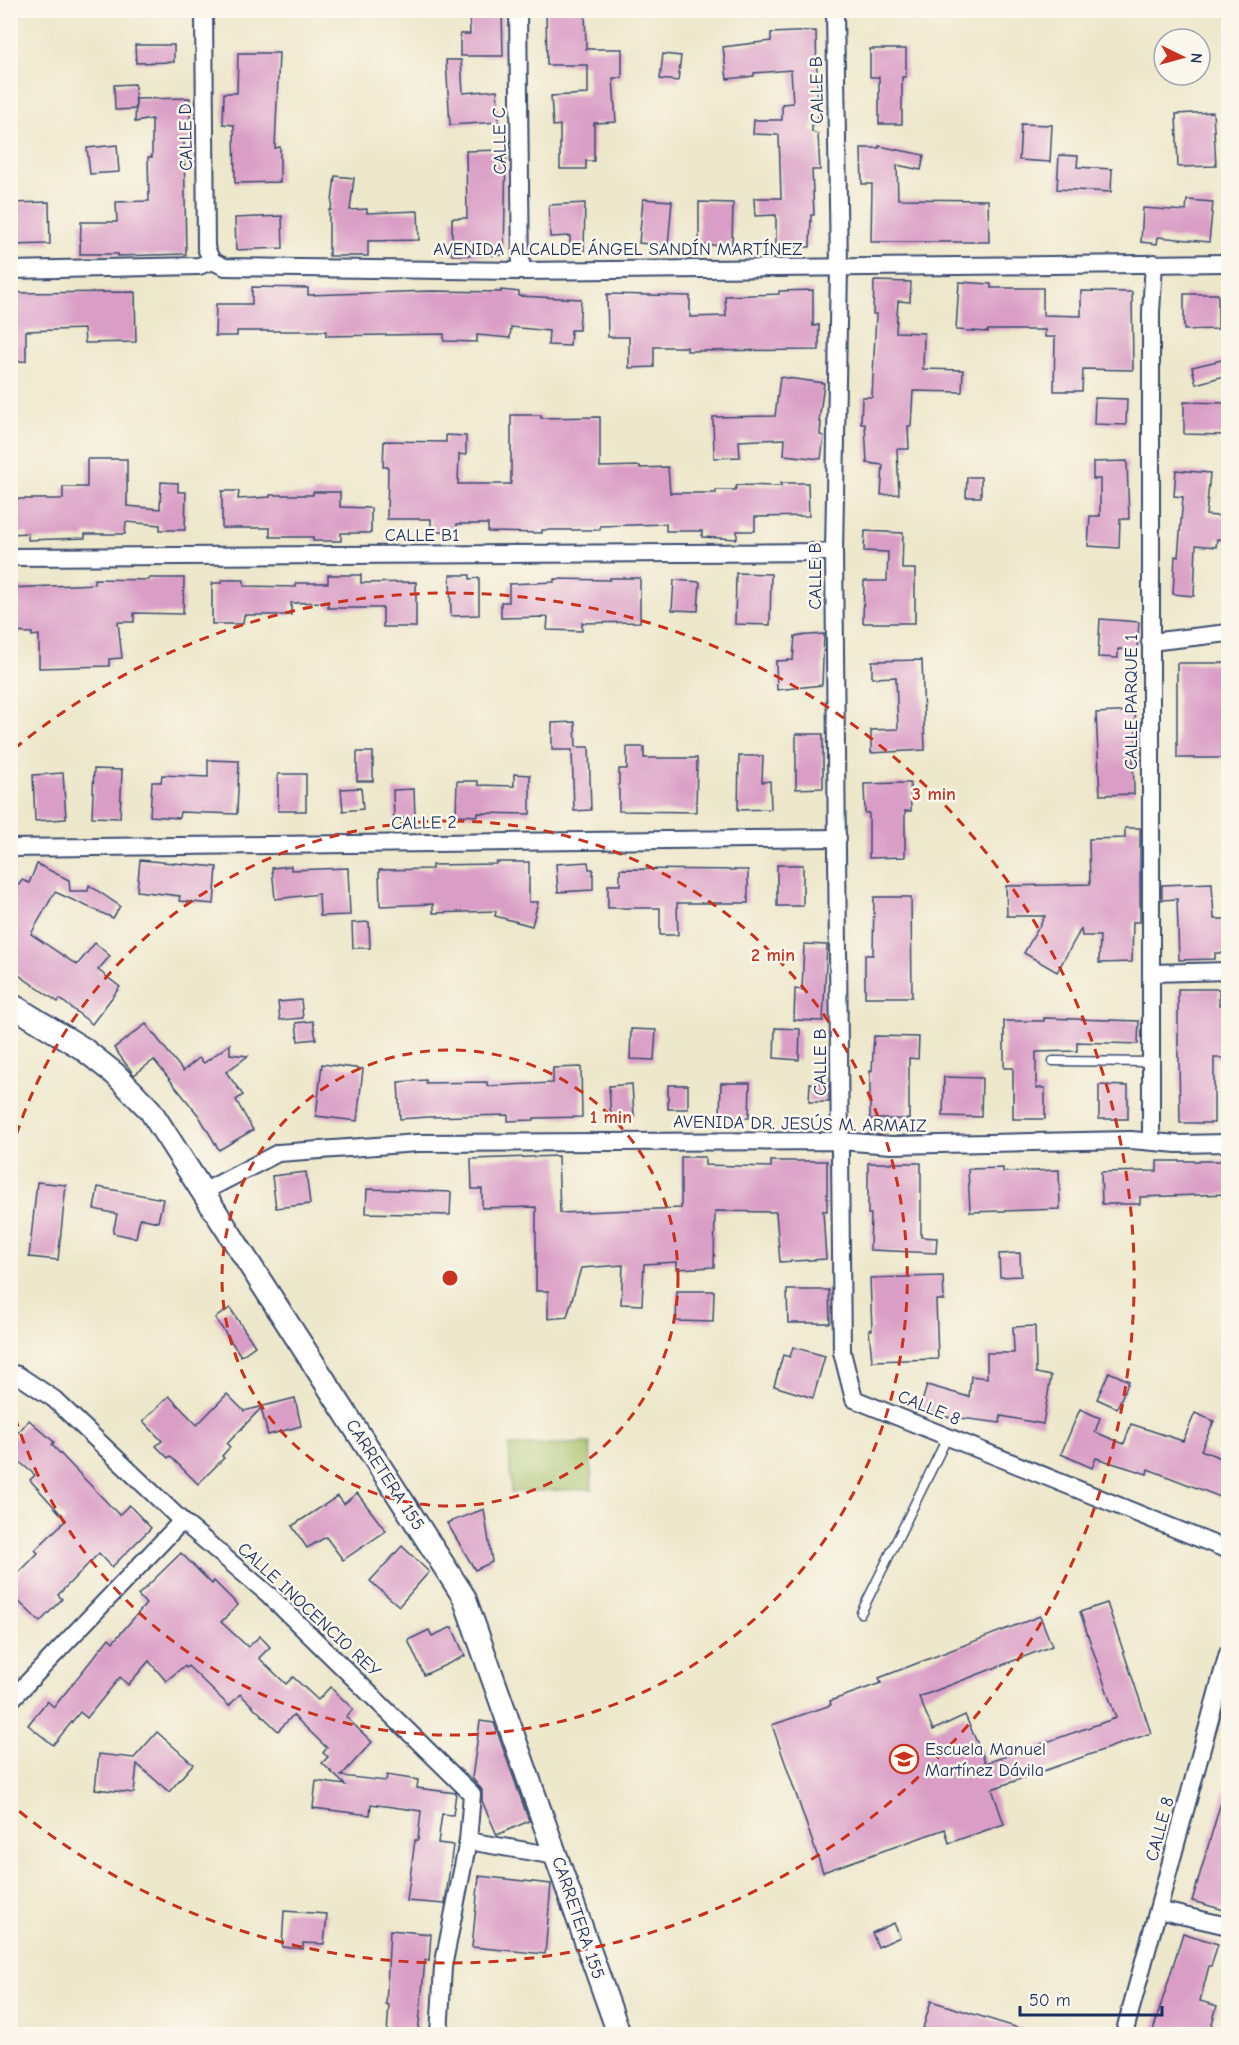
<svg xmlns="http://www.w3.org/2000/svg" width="1239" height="2045" font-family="'Comic Neue',sans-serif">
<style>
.green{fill:#a3bf66;stroke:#5f7762;stroke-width:1.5}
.building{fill:#da9ec6}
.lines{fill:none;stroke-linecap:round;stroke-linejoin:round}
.lane-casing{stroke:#3a4b6e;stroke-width:11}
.street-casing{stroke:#3a4b6e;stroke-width:20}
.secondary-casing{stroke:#3a4b6e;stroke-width:26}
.lane{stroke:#fff;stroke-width:8}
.street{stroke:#fff;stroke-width:16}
.secondary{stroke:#fff;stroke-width:22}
.ring{fill:none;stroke:#c8321e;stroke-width:3;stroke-dasharray:10 8}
.labels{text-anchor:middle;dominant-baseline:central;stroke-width:5;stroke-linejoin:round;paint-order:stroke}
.street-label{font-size:18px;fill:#1b2f5e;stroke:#fbf7ec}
.poi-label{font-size:18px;fill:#1b2f5e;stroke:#fbf7ec;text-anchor:start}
.centre{fill:#c8321e;stroke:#fbf7ec;stroke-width:3}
.ring-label{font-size:18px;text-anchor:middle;font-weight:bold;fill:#c8321e;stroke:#fbf7ec;stroke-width:5;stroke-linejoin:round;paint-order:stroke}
</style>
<rect width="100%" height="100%" fill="#fbf7ec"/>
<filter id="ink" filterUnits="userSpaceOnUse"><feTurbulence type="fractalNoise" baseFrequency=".0167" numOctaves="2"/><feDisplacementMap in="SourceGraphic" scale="12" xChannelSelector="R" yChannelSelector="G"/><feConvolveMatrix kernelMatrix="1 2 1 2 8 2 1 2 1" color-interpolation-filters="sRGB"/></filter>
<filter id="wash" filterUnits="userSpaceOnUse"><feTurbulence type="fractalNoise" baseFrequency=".008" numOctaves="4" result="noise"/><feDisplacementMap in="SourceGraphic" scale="24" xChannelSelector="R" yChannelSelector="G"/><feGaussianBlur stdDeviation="1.35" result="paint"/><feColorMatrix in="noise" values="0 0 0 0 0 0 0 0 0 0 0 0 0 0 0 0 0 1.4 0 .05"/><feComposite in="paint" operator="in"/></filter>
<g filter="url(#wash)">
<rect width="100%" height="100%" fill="#ede7cb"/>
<!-- green -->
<polygon class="green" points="590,1443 592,1489 511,1492 509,1446"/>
<g id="blocks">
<!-- building -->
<g class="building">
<polygon points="469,10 502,10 503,56 460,56 460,34 470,34"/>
<polygon points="546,10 585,10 586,49 622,49 622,78 613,78 616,122 594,123 594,161 586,161 586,169 560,169 560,125 553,126 551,96 588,94 588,65 547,65"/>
<polygon points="816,31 818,125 812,125 812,132 818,134 820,170 812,170 814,215 811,215 810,247 776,247 776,215 755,216 754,198 781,198 779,135 753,134 754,120 782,120 782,104 793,103 791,70 754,73 754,76 727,79 723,47 771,41 771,33"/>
<polygon points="135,45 174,45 174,62 136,63"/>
<polygon points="870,49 906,49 906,77 902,77 902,124 879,124 879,77 870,77"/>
<polygon points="238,53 279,53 275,148 280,147 280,182 235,183 234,125 223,124 224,93 237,93"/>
<polygon points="663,54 681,56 678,81 660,79"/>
<polygon points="446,60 461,60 463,93 497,90 499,122 450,125"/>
<polygon points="135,84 136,109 115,110 114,85"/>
<polygon points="190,98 190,140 184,140 186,254 118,256 118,254 80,254 81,222 117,222 116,202 149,201 148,157 152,157 152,119 135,122 136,99"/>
<polygon points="1213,112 1216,166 1178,167 1176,114"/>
<polygon points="1021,124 1052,125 1050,162 1019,160"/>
<polygon points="117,145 119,172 90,174 87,148"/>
<polygon points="879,146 924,155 921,170 897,165 898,199 988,200 989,242 871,242 872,184 862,184 861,148 879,148"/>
<polygon points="506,150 504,255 452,255 452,218 467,218 466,151"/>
<polygon points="1059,155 1078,156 1077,167 1112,169 1111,192 1057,189"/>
<polygon points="335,176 354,178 350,210 367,209 367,213 418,211 419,240 368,241 368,256 329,256 329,210 331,210"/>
<polygon points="643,199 672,201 668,246 639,243"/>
<polygon points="1187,200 1213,202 1209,242 1158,237 1157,244 1141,242 1143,208 1186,211"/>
<polygon points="49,202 50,244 10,245 10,203"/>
<polygon points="699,202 733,203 732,245 699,245"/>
<polygon points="585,203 584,251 570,251 570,236 550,237 549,205"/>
<polygon points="282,216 283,248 236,250 235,218"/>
<polygon points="874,281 911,282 910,302 898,301 896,332 924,333 923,369 963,370 962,392 913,391 911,426 908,426 909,449 897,449 899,494 881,495 883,465 867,463 865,424 861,424 862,397 872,397 876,314 873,314"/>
<polygon points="959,282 991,284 991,288 1043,288 1043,315 1081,316 1081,291 1132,292 1133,370 1083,369 1082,391 1054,391 1055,337 1045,337 1045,330 988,330 988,332 956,330"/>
<polygon points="252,287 308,288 308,295 431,291 501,292 501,290 519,292 519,296 581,299 579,330 571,330 570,346 548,345 549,331 511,327 510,338 477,335 477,342 444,341 444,334 326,336 326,331 237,331 237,336 215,336 216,304 252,304"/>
<polygon points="813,290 813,326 819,325 819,350 687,351 687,347 654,347 654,367 629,368 629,337 608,337 607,294 690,296 690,317 726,316 725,296 779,294 779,291"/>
<polygon points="135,292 136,342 85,343 84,329 26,331 26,361 10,362 10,293"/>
<polygon points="1184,294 1218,294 1218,329 1184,330"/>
<polygon points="1226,359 1228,375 1196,384 1192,367"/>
<polygon points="780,377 824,383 819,422 821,422 820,435 824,436 821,459 784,455 785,439 739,441 740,457 714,458 713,417 775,416"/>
<polygon points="1095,398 1127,399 1126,425 1094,424"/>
<polygon points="1184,402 1225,403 1224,435 1184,434"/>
<polygon points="511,415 541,415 541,418 600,417 600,467 640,466 640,468 668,467 670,493 716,493 716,490 735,490 737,485 781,486 781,483 808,483 809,516 755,517 755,531 737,531 737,539 702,537 702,531 666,531 666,524 600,526 600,530 542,530 542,533 488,532 488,524 457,524 457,532 431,532 431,519 387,519 388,467 383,467 384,441 446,442 446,435 466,436 466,455 459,454 458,484 511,484"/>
<polygon points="87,459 127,459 127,506 160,509 161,482 178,483 178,492 186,492 185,530 160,530 160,525 126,522 125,534 85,534 85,538 28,540 28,533 10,534 10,499 63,499 63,487 87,487"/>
<polygon points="1127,461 1129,519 1120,519 1119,548 1088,546 1090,516 1100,516 1100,479 1093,479 1093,462"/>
<polygon points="1176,470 1210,473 1206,515 1228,517 1228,540 1217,539 1216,547 1196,545 1194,596 1173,594 1175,556 1178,557 1183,497 1174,496"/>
<polygon points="967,477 981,477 981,497 966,497"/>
<polygon points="222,491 239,491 238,499 270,497 270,495 313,495 313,492 340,492 340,507 371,508 371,533 341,533 341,541 313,541 313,537 270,537 270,528 222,528"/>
<polygon points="865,531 903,533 902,569 915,569 915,623 863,623 864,581 887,581 888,552 864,551"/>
<polygon points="736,573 771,574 770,625 735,624"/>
<polygon points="328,575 361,575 361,583 416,582 416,627 383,627 383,608 328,608 328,602 291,603 291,615 244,615 243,624 212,624 212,583 222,583 222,580 244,580 244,586 296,587 296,583 328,583"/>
<polygon points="450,575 470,575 470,579 479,578 479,615 451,616"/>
<polygon points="149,578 184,578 183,614 134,613 134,622 118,622 122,658 109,659 109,666 39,668 39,635 32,636 32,633 10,632 10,588 94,584 94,579 149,580"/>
<polygon points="610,578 640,578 640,622 582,623 582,631 547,630 548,617 501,618 501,602 509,602 509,584 554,582 554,579 610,580"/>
<polygon points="674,580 700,582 698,611 672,610"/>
<polygon points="1100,619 1139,622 1137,650 1118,649 1118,658 1098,657"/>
<polygon points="824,634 822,685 777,690 776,661 793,660 795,636"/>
<polygon points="922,660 925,750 871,753 871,730 898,729 896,677 872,678 872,661"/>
<rect x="1177" y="663" width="51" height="95"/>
<polygon points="1135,711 1137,752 1133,752 1134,794 1100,795 1096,713"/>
<polygon points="575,722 576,747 589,747 591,810 574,811 572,750 552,750 552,723"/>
<polygon points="796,734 823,734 823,788 796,789"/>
<polygon points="627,747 644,747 644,758 697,758 696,812 619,811 619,769 627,769"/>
<rect x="357" y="752" width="16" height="29"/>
<polygon points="739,756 763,756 762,782 770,781 771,809 738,810"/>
<polygon points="208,760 239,761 237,814 180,812 179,818 150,816 152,782 161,782 162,775 208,777"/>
<polygon points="94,769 122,770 120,818 92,817"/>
<polygon points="63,773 66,819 35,821 33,775"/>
<rect x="278" y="774" width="28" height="37"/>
<polygon points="514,774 530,775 530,814 478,813 478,816 456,815 457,781 478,781 478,785 514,786"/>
<polygon points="899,783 910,783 911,811 905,811 905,857 869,858 869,813 865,813 864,784"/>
<polygon points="361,788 363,809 343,811 341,789"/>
<polygon points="414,789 415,818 394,819 393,790"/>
<polygon points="1125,828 1140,828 1140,922 1133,922 1132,962 1099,963 1100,936 1082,936 1081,929 1057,972 1024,953 1045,916 1007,916 1006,886 1090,884 1089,839 1125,838"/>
<polygon points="140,860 217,867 214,904 179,901 180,896 137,891"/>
<polygon points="496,862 529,862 529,902 538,902 532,926 495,916 496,911 433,913 433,904 380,906 379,870 432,869 432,865 496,864"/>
<polygon points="588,862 589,869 593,869 593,890 558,892 556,864"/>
<polygon points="37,864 69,880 70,891 88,891 89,885 120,906 113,918 55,892 31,934 77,965 95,943 110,956 98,970 120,987 92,1024 60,999 58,1002 10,969 10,881 19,885 22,880 29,883"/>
<rect x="777" y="865" width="26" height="41"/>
<polygon points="291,866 291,870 348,868 350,915 320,916 319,894 275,899 272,868"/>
<polygon points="620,869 748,870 748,903 677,903 678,935 660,935 660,908 608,908 608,885 620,885"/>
<polygon points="1212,883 1214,919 1228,919 1228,953 1215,953 1215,959 1179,960 1177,899 1162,900 1162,885"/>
<polygon points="874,897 911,897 912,997 865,997 865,955 873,955"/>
<polygon points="369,922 370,948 353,948 352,923"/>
<polygon points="804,944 827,945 823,1021 794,1020 795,989 802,990"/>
<polygon points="1178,989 1219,989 1219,1005 1228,1005 1228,1058 1214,1058 1214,1123 1180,1123 1179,1058 1178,1057"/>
<polygon points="301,1000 303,1018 280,1020 278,1002"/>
<polygon points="1044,1018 1139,1021 1138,1044 1077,1042 1077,1051 1036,1052 1036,1088 1045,1088 1045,1119 1013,1119 1013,1068 1004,1068 1004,1021 1044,1021"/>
<polygon points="313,1021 316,1039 298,1041 296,1023"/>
<polygon points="146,1024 183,1071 199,1058 204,1063 230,1044 230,1054 248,1056 226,1072 243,1095 236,1100 253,1130 219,1150 199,1116 154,1060 134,1075 114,1048"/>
<polygon points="775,1028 800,1029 799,1060 774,1058"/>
<polygon points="631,1029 656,1030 654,1060 630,1059"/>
<polygon points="874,1036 919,1037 918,1059 909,1058 909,1119 870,1119 870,1071 872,1071"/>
<polygon points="322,1064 363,1069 357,1121 316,1116"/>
<polygon points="581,1067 582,1117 534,1118 534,1120 508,1121 508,1115 428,1117 400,1119 398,1082 426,1080 426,1083 487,1082 487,1086 553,1083 553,1068"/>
<polygon points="944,1077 982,1078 981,1117 943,1116"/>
<polygon points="721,1083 750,1083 749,1118 720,1117"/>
<polygon points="810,1083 829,1084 829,1102 809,1102"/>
<polygon points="632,1084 634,1116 611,1118 609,1086"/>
<rect x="668" y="1085" width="20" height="24"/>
<polygon points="1099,1085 1128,1086 1128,1119 1099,1119"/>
<polygon points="558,1156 560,1213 681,1208 681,1157 705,1157 705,1165 771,1167 771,1161 827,1161 827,1211 823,1211 826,1259 780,1262 776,1212 715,1211 714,1267 677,1269 677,1262 644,1264 642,1305 621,1304 623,1265 581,1268 567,1317 548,1319 548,1291 536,1291 536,1207 482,1208 482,1189 472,1189 471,1159"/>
<polygon points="1157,1161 1228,1161 1228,1194 1140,1197 1140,1204 1102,1204 1101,1172 1157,1171"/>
<polygon points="868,1163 921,1163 921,1237 937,1238 936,1253 870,1250 871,1214 868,1214"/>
<polygon points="1003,1168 1003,1172 1059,1170 1060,1209 970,1212 968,1169"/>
<polygon points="306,1172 310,1204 276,1208 272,1176"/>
<polygon points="37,1182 66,1185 58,1260 29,1257"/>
<polygon points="98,1187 163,1199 158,1222 140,1218 136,1238 113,1233 117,1214 94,1209"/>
<polygon points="367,1189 451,1192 450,1215 366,1213"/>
<polygon points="1020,1253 1021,1276 1000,1277 999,1254"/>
<polygon points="943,1276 944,1300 936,1300 938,1359 872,1361 869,1330 872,1330 870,1278"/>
<polygon points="787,1290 829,1290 830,1323 788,1323"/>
<polygon points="677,1291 714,1291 713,1322 676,1321"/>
<polygon points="230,1308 255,1346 241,1356 215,1318"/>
<polygon points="1035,1326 1036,1373 1051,1376 1043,1424 1001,1416 1000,1423 954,1417 954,1419 920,1409 927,1385 969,1397 971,1376 987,1378 987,1353 1014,1353 1013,1327"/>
<polygon points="793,1347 825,1356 813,1398 774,1386 783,1355 790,1357"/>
<polygon points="1109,1372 1129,1381 1117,1408 1097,1399"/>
<polygon points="227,1394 244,1411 295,1398 301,1426 268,1435 261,1408 227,1444 230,1447 222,1456 224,1458 198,1484 170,1456 168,1458 156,1446 162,1441 143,1421 169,1396 197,1425"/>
<polygon points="1080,1409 1100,1418 1095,1432 1124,1444 1131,1424 1183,1441 1195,1413 1214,1421 1201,1450 1228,1461 1228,1500 1148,1469 1147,1474 1096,1458 1092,1468 1061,1454"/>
<polygon points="29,1420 54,1442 52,1445 119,1515 129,1505 151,1528 112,1567 99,1553 58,1595 62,1599 40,1622 10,1593 10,1582 38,1553 35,1550 66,1520 30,1480 35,1475 10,1454 10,1442"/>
<polygon points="357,1493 386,1531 343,1560 326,1537 307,1548 292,1526 338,1496 344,1504"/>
<polygon points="484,1509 492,1562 475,1570 447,1523"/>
<polygon points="402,1546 429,1572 399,1606 370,1581"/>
<polygon points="181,1553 212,1584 214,1581 238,1605 221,1622 248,1647 260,1636 270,1647 259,1658 286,1684 293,1677 318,1700 330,1687 353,1709 346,1717 372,1742 341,1776 386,1781 387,1775 418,1780 417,1788 456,1793 453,1815 442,1814 438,1843 453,1845 445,1904 407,1901 415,1840 418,1840 421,1811 371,1804 370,1815 313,1808 316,1781 345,1785 322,1763 328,1757 323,1753 327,1748 293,1715 278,1731 240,1694 229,1706 188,1666 186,1668 184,1666 166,1681 149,1661 128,1685 120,1677 87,1718 80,1712 53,1745 28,1725 47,1701 54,1707 109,1638 113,1642 146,1604 138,1595"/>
<polygon points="1107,1603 1151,1733 992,1789 1004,1824 949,1843 945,1829 823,1872 772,1725 831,1705 830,1701 881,1683 879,1678 1040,1616 1052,1646 919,1697 933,1730 965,1715 986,1763 1116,1718 1080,1612"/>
<polygon points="452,1627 465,1656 424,1675 408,1640 429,1630 432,1636"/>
<polygon points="480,1721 494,1723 529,1821 497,1835 482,1801 482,1790 472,1778"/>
<polygon points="157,1732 193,1764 169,1792 137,1764 134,1793 95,1789 99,1754 134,1758"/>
<polygon points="1226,1785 1228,1786 1228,1911 1192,1901"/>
<polygon points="479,1876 551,1884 545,1954 472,1947"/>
<polygon points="284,1911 327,1914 324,1944 303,1943 303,1949 282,1947"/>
<polygon points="894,1923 900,1937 878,1947 872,1933"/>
<polygon points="390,1930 431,1934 429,1961 425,1960 418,2034 387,2034 389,2005 386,2005"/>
<polygon points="1183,1933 1218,1944 1211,1966 1209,1966 1200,2001 1217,2006 1209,2034 1152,2034"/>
<polygon points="931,2001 1028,2031 1028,2034 943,2034 923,2028"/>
</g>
</g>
</g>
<g filter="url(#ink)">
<use href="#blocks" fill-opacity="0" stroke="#3a4b6e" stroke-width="1.5"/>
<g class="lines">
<!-- lane casing -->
<g class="lane-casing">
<g id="lane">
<polyline points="1053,1061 1151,1062"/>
<polyline points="861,1613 948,1436"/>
</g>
</g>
<!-- street casing -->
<g class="street-casing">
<g id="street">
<polyline points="204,10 206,248 212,261"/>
<polyline points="518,10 521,271"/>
<polyline points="835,10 839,267 834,552 842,1352 854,1399 1228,1550"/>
<polyline points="10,270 199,266 212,261 225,267 521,271 1228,263"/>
<polyline points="10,557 834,552"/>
<polyline points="1150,642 1228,633"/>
<polyline points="10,848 838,838"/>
<polyline points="1152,973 1228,971"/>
<path d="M1151,1141C1152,865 1150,588 1151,312L1154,263"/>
<polyline points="201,1193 278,1153 418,1143 840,1141 891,1145 1131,1140 1177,1144 1228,1143"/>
<polyline points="10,1373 18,1375 54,1399 182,1521 269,1595 472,1794 468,1841 443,1967 439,2034"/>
<polyline points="10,1701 182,1521"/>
<polyline points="468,1841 556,1856"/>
<polyline points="1158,1910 1228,1926"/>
<polyline points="1124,2034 1228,1653"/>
</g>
</g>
<!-- secondary casing -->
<g class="secondary-casing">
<polyline id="secondary" points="10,1004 82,1048 115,1074 150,1110 464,1597 619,2034"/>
</g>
<!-- lane -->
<use href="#lane" class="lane"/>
<!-- street -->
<use href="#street" class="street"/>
<!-- secondary -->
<use href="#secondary" class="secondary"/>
</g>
</g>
<!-- distance rings -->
<g class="ring">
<circle cx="450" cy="1278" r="228"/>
<path d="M11 1152A457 457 0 1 1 11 1404"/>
<path d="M14 749A685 685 0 1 1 14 1807"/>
</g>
<!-- icons -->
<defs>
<g id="school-ring" transform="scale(1.5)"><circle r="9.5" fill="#fbf7ec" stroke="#c8321e" stroke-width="1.5"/><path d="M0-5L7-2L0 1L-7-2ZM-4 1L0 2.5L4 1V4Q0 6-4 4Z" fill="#c8321e"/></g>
</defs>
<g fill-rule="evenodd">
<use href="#school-ring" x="904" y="1759"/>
</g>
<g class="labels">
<!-- street labels -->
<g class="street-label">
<text transform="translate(817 90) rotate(-91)">CALLE B</text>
<text transform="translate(186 137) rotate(-91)">CALLE D</text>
<text transform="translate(500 141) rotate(-91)">CALLE C</text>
<text x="618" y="249">AVENIDA ALCALDE ÁNGEL SANDÍN MARTÍNEZ</text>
<text x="422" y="535">CALLE B1</text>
<text transform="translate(815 576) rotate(-90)">CALLE B</text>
<text transform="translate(1131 702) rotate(-90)">CALLE PARQUE 1</text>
<text transform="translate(424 823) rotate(-1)">CALLE 2</text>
<text transform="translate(820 1062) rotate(-90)">CALLE B</text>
<text transform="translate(800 1124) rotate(1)">AVENIDA DR. JESÚS M. ARMAIZ</text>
<text transform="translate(929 1408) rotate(22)">CALLE 8</text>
<text transform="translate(385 1475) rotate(57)">CARRETERA 155</text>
<text transform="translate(309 1610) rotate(43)">CALLE INOCENCIO REY</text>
<text transform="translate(1160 1829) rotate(-75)">CALLE 8</text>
<text transform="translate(578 1918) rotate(71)">CARRETERA 155</text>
</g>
<!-- poi labels -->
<g class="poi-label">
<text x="925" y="1749">Escuela Manuel<tspan x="925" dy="21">Martínez Dávila</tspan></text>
</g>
</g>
<circle cx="450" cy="1278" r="9" class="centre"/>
<g class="ring-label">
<text x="934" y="800">3 min</text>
<text x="773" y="961">2 min</text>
<text x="611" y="1123">1 min</text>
</g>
<!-- margin -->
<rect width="1239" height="2045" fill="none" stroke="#fbf7ec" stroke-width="36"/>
<!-- north arrow -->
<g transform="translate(1182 57) rotate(95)"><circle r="28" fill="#fbf7ec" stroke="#a1a7b3" stroke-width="1.5"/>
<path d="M0-4.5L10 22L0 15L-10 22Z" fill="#c8321e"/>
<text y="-9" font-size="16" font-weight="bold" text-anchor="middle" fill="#1b2f5e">N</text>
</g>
<!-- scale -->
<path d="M1020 2006v9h142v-9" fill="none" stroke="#1b2f5e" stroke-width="3"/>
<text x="1029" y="2006" font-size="18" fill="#1b2f5e" stroke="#fbf7ec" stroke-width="4.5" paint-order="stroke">50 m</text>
</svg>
